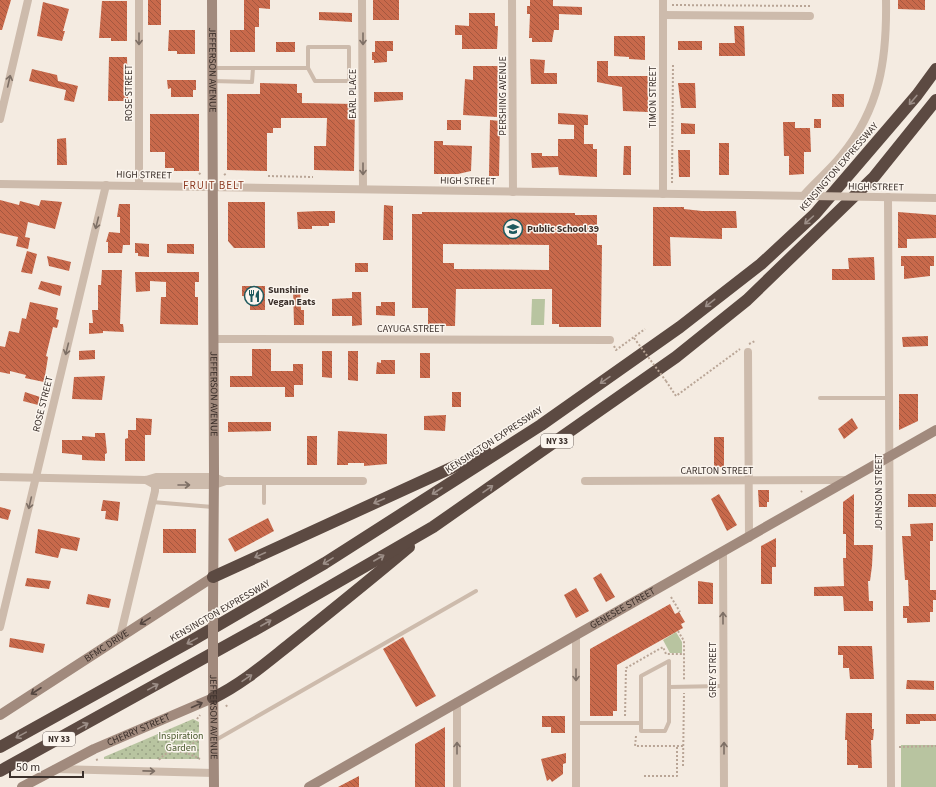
<svg xmlns="http://www.w3.org/2000/svg" width="936" height="787" font-family="'Source Sans 3',sans-serif">
<style>
.park{fill:#b8c4a0}
.garden{fill:url(#garden-dots)}
.building{fill:url(#building-back-hatch);fill-rule:evenodd}
.lines{fill:none;stroke-linecap:round;stroke-linejoin:round}
.path{stroke:#b9a596;stroke-width:2;stroke-dasharray:2 2;stroke-linecap:butt}
.lane{stroke:#cdbbac;stroke-width:4}
.street{stroke:#cdbbac;stroke-width:8}
.secondary{stroke:#a18a7d;stroke-width:10}
.highway{stroke:#5c4a42;stroke-width:12}
.path-bridge{stroke:#b9a596;stroke-width:2;stroke-dasharray:2 2;stroke-linecap:butt}
.street-bridge{stroke:#cdbbac;stroke-width:8}
.secondary-bridge{stroke:#a18a7d;stroke-width:10}
.oneway{stroke:#7d6f65}
.oneway2{stroke:#9c8e87}
.oneway3{stroke:#544640}
.labels{text-anchor:middle;dominant-baseline:central;stroke-width:3;stroke-linejoin:round;paint-order:stroke}
.shield{fill:#fbf5ee;stroke:#756b66;stroke-width:1}
.shield-label{font-size:9px;font-weight:bold;fill:#3b302b}
.street-label{font-size:10px;fill:#3b302b;stroke:#fbf5ee}
.poi-label{font-size:10px;font-weight:bold;fill:#3b302b;stroke:#fbf5ee;text-anchor:start}
.park-label{font-size:10px;fill:#4a5a2e;stroke:#fbf5ee}
.neighbourhood-label{font-size:11px;letter-spacing:1px;fill:#8c3b22;stroke:#fbf5ee}
</style>
<defs>
<pattern id="garden-dots" width="8" height="8" patternUnits="userSpaceOnUse"><rect width="8" height="8" fill="#b8c4a0"/><path d="M2 2h.1M6 6h.1" fill="none" stroke="#97a083" stroke-width="1.8" stroke-linecap="round"/></pattern>
<pattern id="building-back-hatch" width="6" height="6" patternUnits="userSpaceOnUse"><rect width="6" height="6" fill="#c8694b"/><path d="M-1 5l2 2M0 0l6 6M5-1l2 2" fill="none" stroke="#a4573f"/></pattern>
</defs>
<rect width="100%" height="100%" fill="#f4ebe1"/>
<!-- park -->
<g class="park">
<polygon points="532,299 545,299 544,325 531,325"/>
<polygon points="676,632 682,642 682,653 670,653 663,640"/>
<rect x="901" y="745" width="35" height="42"/>
</g>
<!-- garden -->
<polygon class="garden" points="193,719 199,722 199,759 104,759 104,757"/>
<!-- building -->
<g class="building">
<polygon points="0,0 11,0 2,30 0,30"/>
<rect x="148" y="0" width="13" height="25"/>
<polygon points="244,0 270,0 270,9 259,8 259,27 255,27 255,52 230,52 230,30 244,30"/>
<rect x="373" y="0" width="26" height="20"/>
<polygon points="530,0 553,0 553,6 582,7 582,15 559,14 559,30 554,30 552,42 532,42 532,38 529,38 530,14 527,14 527,6 530,6"/>
<polygon points="898,0 925,0 925,10 898,9"/>
<polygon points="102,1 127,1 127,41 111,41 111,38 99,38"/>
<polygon points="43,2 69,9 63,31 65,31 62,41 37,36"/>
<polygon points="319,12 352,13 352,22 319,20"/>
<polygon points="469,13 495,13 495,26 498,26 497,49 462,49 462,35 455,35 455,25 469,26"/>
<polygon points="734,26 744,26 745,56 719,56 719,43 735,43"/>
<polygon points="169,30 195,30 195,54 177,54 177,51 168,51"/>
<polygon points="614,36 645,36 645,60 629,59 629,57 614,56"/>
<polygon points="375,41 393,41 393,51 387,51 387,62 374,63 374,60 372,60 372,52 375,52"/>
<rect x="678" y="41" width="24" height="9"/>
<rect x="276" y="42" width="19" height="10"/>
<polygon points="109,57 127,57 128,101 108,101"/>
<polygon points="530,59 545,60 544,73 557,73 557,84 531,84"/>
<polygon points="597,61 608,61 608,76 648,76 648,112 623,111 622,87 597,82"/>
<polygon points="473,66 498,66 497,117 463,115 465,79 473,80"/>
<polygon points="32,69 57,75 58,81 78,86 74,102 64,100 66,90 29,81"/>
<polygon points="167,80 196,80 196,90 193,90 193,97 171,97 171,88 168,89"/>
<polygon points="260,83 297,84 297,93 302,93 302,103 355,104 354,171 314,170 314,146 326,146 327,118 281,118 281,128 273,128 273,133 267,133 267,171 227,170 227,94 260,94"/>
<polygon points="678,83 695,83 696,108 681,108"/>
<polygon points="374,92 403,92 403,100 374,102"/>
<rect x="832" y="94" width="12" height="13"/>
<polygon points="558,113 588,115 588,125 584,125 584,144 593,144 593,149 597,149 597,177 559,175 558,167 532,168 531,153 542,153 542,156 558,156 558,139 574,139 574,125 558,124"/>
<polygon points="150,114 199,114 199,171 174,171 174,168 165,168 165,152 150,152"/>
<rect x="814" y="119" width="7" height="9"/>
<rect x="447" y="120" width="14" height="10"/>
<polygon points="490,120 500,121 499,176 489,176"/>
<polygon points="783,122 795,122 795,128 810,128 811,152 804,152 804,174 789,175 789,156 784,156"/>
<polygon points="681,123 695,124 695,134 681,134"/>
<polygon points="66,138 67,165 57,165 57,139"/>
<polygon points="434,141 443,141 443,145 472,146 471,171 458,174 434,174"/>
<rect x="719" y="143" width="10" height="32"/>
<polygon points="624,146 631,146 631,175 623,175"/>
<polygon points="678,150 690,150 690,177 679,177"/>
<polygon points="0,200 19,205 20,201 39,206 41,200 62,202 55,229 28,222 25,237 30,238 28,249 16,246 18,237 0,233"/>
<polygon points="228,202 265,202 265,248 234,248 228,241"/>
<polygon points="119,204 130,204 130,245 123,245 122,253 108,253 108,242 106,242 109,232 120,233 120,217 117,217"/>
<polygon points="384,205 393,206 393,240 383,240"/>
<polygon points="653,207 684,207 684,209 702,211 736,211 737,228 722,228 722,239 670,237 671,266 653,266"/>
<polygon points="318,211 335,211 335,223 329,223 329,226 312,226 312,229 298,229 297,212"/>
<path d="M422,212L575,213V215H597V245H602L601,327H559V324H552V289H456L455,326H428V308H412V214H422ZM443,244L549,245V270L454,269V263H443Z"/>
<polygon points="898,212 936,215 936,238 907,239 907,248 898,248"/>
<polygon points="135,243 149,244 149,257 138,256 138,253 135,253"/>
<polygon points="167,244 194,244 194,254 167,253"/>
<polygon points="27,251 37,254 32,274 21,272"/>
<polygon points="47,256 71,262 69,271 49,266"/>
<polygon points="901,256 934,256 934,266 930,266 930,276 904,279 904,266 901,266"/>
<polygon points="874,257 875,280 832,280 832,269 849,269 848,258"/>
<rect x="355" y="263" width="13" height="9"/>
<polygon points="102,270 122,270 120,324 123,324 124,332 103,331 103,333 89,334 89,323 93,323 92,310 98,310 98,285 101,285"/>
<polygon points="135,272 199,272 199,282 195,282 195,297 198,297 198,325 160,324 161,297 166,297 166,282 150,281 150,291 136,292"/>
<polygon points="41,281 62,286 60,296 38,289"/>
<polygon points="242,286 265,286 265,310 250,310 250,296 242,296"/>
<polygon points="300,287 301,310 304,310 304,325 294,325 293,288"/>
<polygon points="352,292 361,292 362,325 352,326 352,316 332,316 332,299 352,298"/>
<polygon points="30,302 58,308 56,319 59,320 57,328 53,327 46,356 48,357 44,382 25,378 26,375 10,371 10,374 0,372 0,346 5,347 9,331 19,333 22,318 26,319"/>
<polygon points="381,302 395,302 395,316 376,315 376,306 381,306"/>
<polygon points="928,336 928,346 903,347 902,337"/>
<polygon points="252,349 271,349 271,371 293,371 293,364 303,364 303,385 294,385 294,397 285,397 285,387 230,387 230,376 252,376"/>
<polygon points="95,350 95,359 79,360 79,351"/>
<polygon points="322,351 332,351 332,378 322,377"/>
<polygon points="348,351 358,351 358,381 348,380"/>
<rect x="420" y="353" width="10" height="25"/>
<polygon points="381,360 395,360 395,374 376,374 377,362 381,363"/>
<polygon points="105,376 102,400 72,399 74,377"/>
<polygon points="25,392 40,397 38,405 23,401"/>
<rect x="452" y="392" width="9" height="15"/>
<polygon points="899,394 918,394 918,421 899,430"/>
<polygon points="446,415 445,431 424,430 424,416"/>
<polygon points="136,418 152,419 151,435 145,435 145,461 125,461 125,439 128,438 128,430 136,430"/>
<polygon points="852,418 858,428 844,439 838,429"/>
<polygon points="228,422 271,422 271,431 228,432"/>
<polygon points="338,431 387,434 387,464 364,466 364,463 348,463 348,465 337,465"/>
<polygon points="95,433 105,433 107,453 105,454 105,461 82,460 82,455 62,453 62,440 82,440 82,436 95,437"/>
<rect x="307" y="436" width="10" height="29"/>
<rect x="714" y="437" width="10" height="30"/>
<polygon points="758,490 769,490 769,502 767,502 767,507 759,507"/>
<polygon points="719,494 737,525 727,531 711,499"/>
<polygon points="854,494 854,545 873,545 872,566 870,581 868,581 869,601 873,601 873,611 844,611 843,597 842,596 814,596 814,587 844,586 843,558 846,558 846,534 843,534 843,502"/>
<rect x="908" y="494" width="28" height="13"/>
<polygon points="103,500 120,502 118,521 105,519 106,511 101,511"/>
<polygon points="0,507 11,510 8,520 0,518"/>
<polygon points="268,518 274,531 235,552 228,539"/>
<polygon points="933,523 933,541 930,541 930,590 936,590 936,600 933,600 933,612 930,612 930,622 907,623 907,618 903,618 903,606 909,606 908,580 905,580 902,536 911,536 910,524"/>
<polygon points="38,529 80,538 77,551 61,548 58,558 35,553"/>
<rect x="163" y="529" width="33" height="24"/>
<polygon points="776,538 776,567 772,567 772,584 761,584 761,546"/>
<polygon points="601,573 615,597 606,602 593,578"/>
<polygon points="27,578 51,581 49,589 25,586"/>
<polygon points="698,581 713,583 713,604 698,604"/>
<polygon points="576,588 589,611 576,618 564,595"/>
<polygon points="88,594 111,599 109,608 86,604"/>
<polygon points="670,604 675,614 679,612 685,622 681,624 683,628 617,665 617,711 613,711 613,716 590,716 590,649"/>
<polygon points="403,637 436,696 416,707 383,649"/>
<polygon points="10,638 45,644 43,653 9,647"/>
<polygon points="838,646 872,646 874,679 850,679 849,668 843,668 843,655 838,655"/>
<polygon points="907,680 934,681 934,690 906,689"/>
<polygon points="846,713 872,713 872,729 874,729 873,740 871,740 872,768 858,768 858,765 847,765 847,740 845,740"/>
<polygon points="906,714 936,714 936,721 920,721 920,724 906,724"/>
<polygon points="542,716 565,716 565,733 551,733 551,727 542,727"/>
<polygon points="445,727 445,787 415,787 415,744"/>
<polygon points="566,753 566,763 563,764 563,774 552,782 550,779 547,781 541,759"/>
<polygon points="359,776 359,787 338,787"/>
</g>
<g class="lines">
<!-- path -->
<g class="path">
<polyline points="672,5 811,6"/>
<polyline points="199,173 201,175"/>
<polyline points="224,175 227,173"/>
<polyline points="268,176 313,177"/>
<polyline points="672,183 673,64"/>
<polyline points="749,344 755,341"/>
<polyline points="614,346 616,350 645,329"/>
<polyline points="666,381 676,396 740,349"/>
<polyline points="878,482 878,479"/>
<polyline points="801,492 802,491"/>
<polyline points="671,597 680,612"/>
<polyline points="678,631 684,641 684,680"/>
<polyline points="226,705 228,708"/>
<polyline points="625,716 626,668 663,647 666,654 684,654"/>
<polyline points="197,719 200,715"/>
<polyline points="636,736 635,746 684,746"/>
<polyline points="899,747 936,746"/>
<polyline points="183,751 200,738"/>
<polyline points="96,760 99,759"/>
<path d="M159,760C171,745 186,752 200,759"/>
<polyline points="683,766 684,693"/>
<polyline points="644,776 677,776 677,746"/>
</g>
<!-- lane -->
<g class="lane">
<polyline points="212,68 308,68 308,47 349,47 349,81 315,81 308,68"/>
<polyline points="212,81 252,82 253,68"/>
<polyline points="820,398 888,398"/>
<polyline points="264,481 264,503"/>
<polyline points="152,502 213,507"/>
<polygon points="669,661 669,722 665,731 641,731 641,676"/>
<polyline points="669,687 723,686"/>
<polyline points="576,723 640,723"/>
<polyline points="214,741 476,591"/>
</g>
<!-- street -->
<g class="street">
<polyline points="139,0 139,185"/>
<polyline points="362,0 363,189"/>
<polyline points="512,0 513,192"/>
<polyline points="663,0 663,194"/>
<polyline points="663,15 810,16"/>
<polyline points="0,119 28,0"/>
<polyline points="0,184 810,196"/>
<path d="M803,196C815,182 830,170 841,156C880,109 887,59 886,0"/>
<polyline points="877,197 936,198"/>
<polyline points="888,197 891,787"/>
<polyline points="213,339 610,340"/>
<polyline points="748,352 749,538"/>
<polyline points="0,477 146,480 156,477 214,477 223,481"/>
<polyline points="146,480 155,485 214,485 226,481 363,481"/>
<polyline points="585,481 848,480"/>
<polyline points="723,553 724,787"/>
<polyline points="0,627 106,185"/>
<polyline points="576,636 576,787"/>
<polyline points="120,637 155,491 155,480"/>
<polyline points="457,702 457,787"/>
<polyline points="55,769 214,773"/>
</g>
<!-- secondary -->
<g class="secondary">
<path id="s1" d="M212,0L214,472L213,607"/>
<path id="s2" d="M213,675L214,787"/>
<path id="s3" d="M0,715L213,577"/>
<path id="s4" d="M22,787L94,749L213,698"/>
<path id="s5" d="M309,787L936,430"/>
</g>
<!-- highway -->
<g class="highway">
<polyline points="213,577 486,452"/>
<path d="M213,698C242,684 266,663 290,644C330,612 370,580 409,547"/>
<polyline points="0,747 191,641 325,563 541,425 680,327 761,264 815,214 917,95 936,69"/>
<polyline points="0,771 260,627 433,527 676,357 747,300 874,177 936,100"/>
</g>
<!-- path-bridge -->
<polyline class="path-bridge" points="634,338 666,381"/>
<!-- street-bridge -->
<polyline class="street-bridge" points="810,196 877,197"/>
<!-- secondary-bridge -->
<polyline class="secondary-bridge" points="213,607 213,675"/>
</g>
<!-- one-way arrows -->
<defs><path id="oneway-shaft" d="M-6 0H5M1.5-3L5.5 0L1.5 3" fill="none" stroke-width="1.6" stroke-linecap="round" stroke-linejoin="round"/></defs>
<g class="oneway">
<use href="#oneway-shaft" transform="translate(139 39) rotate(90)"/>
<use href="#oneway-shaft" transform="translate(363 39) rotate(90)"/>
<use href="#oneway-shaft" transform="translate(9 81) rotate(-77)"/>
<use href="#oneway-shaft" transform="translate(363 169) rotate(90)"/>
<use href="#oneway-shaft" transform="translate(97 223) rotate(104)"/>
<use href="#oneway-shaft" transform="translate(67 349) rotate(104)"/>
<use href="#oneway-shaft" transform="translate(184 485)"/>
<use href="#oneway-shaft" transform="translate(30 503) rotate(103)"/>
<use href="#oneway-shaft" transform="translate(723 618) rotate(-90)"/>
<use href="#oneway-shaft" transform="translate(576 675) rotate(90)"/>
<use href="#oneway-shaft" transform="translate(457 748) rotate(-90)"/>
<use href="#oneway-shaft" transform="translate(724 748) rotate(-90)"/>
<use href="#oneway-shaft" transform="translate(149 771) rotate(1)"/>
</g>
<g class="oneway2">
<use href="#oneway-shaft" transform="translate(913 100) rotate(130)"/>
<use href="#oneway-shaft" transform="translate(809 220) rotate(138)"/>
<use href="#oneway-shaft" transform="translate(710 303) rotate(142)"/>
<use href="#oneway-shaft" transform="translate(605 380) rotate(145)"/>
<use href="#oneway-shaft" transform="translate(488 489) rotate(-35)"/>
<use href="#oneway-shaft" transform="translate(437 491) rotate(147)"/>
<use href="#oneway-shaft" transform="translate(379 501) rotate(156)"/>
<use href="#oneway-shaft" transform="translate(260 555) rotate(155)"/>
<use href="#oneway-shaft" transform="translate(379 558) rotate(-30)"/>
<use href="#oneway-shaft" transform="translate(328 561) rotate(148)"/>
<use href="#oneway-shaft" transform="translate(266 623) rotate(-30)"/>
<use href="#oneway-shaft" transform="translate(192 641) rotate(151)"/>
<use href="#oneway-shaft" transform="translate(247 678) rotate(-34)"/>
<use href="#oneway-shaft" transform="translate(153 687) rotate(-29)"/>
<use href="#oneway-shaft" transform="translate(83 726) rotate(-29)"/>
<use href="#oneway-shaft" transform="translate(21 735) rotate(151)"/>
</g>
<g class="oneway3">
<use href="#oneway-shaft" transform="translate(145 621) rotate(148)"/>
<use href="#oneway-shaft" transform="translate(36 691) rotate(147)"/>
<use href="#oneway-shaft" transform="translate(197 705) rotate(-24)"/>
</g>
<!-- icons -->
<defs>
<g id="school-ring" transform="scale(1)"><circle r="9.5" fill="#fbf5ee" stroke="#1f5a5e" stroke-width="1.5"/><path d="M0-5L7-2L0 1L-7-2ZM-4 1L0 2.5L4 1V4Q0 6-4 4Z" fill="#1f5a5e"/></g>
<g id="restaurant-ring" transform="scale(1)"><circle r="9.5" fill="#fbf5ee" stroke="#1f5a5e" stroke-width="1.5"/><path d="M-5-6h1v4h1v-4h1v4h1v-4h1v5L-1.5 .5V6h-2V.5L-5-1ZM5-6V6H3V1.5H1.5Q1.5-4 5-6Z" fill="#1f5a5e"/></g>
</defs>
<g fill-rule="evenodd">
<use href="#school-ring" x="513" y="229"/>
<use href="#restaurant-ring" x="254" y="296"/>
</g>
<g class="labels">
<!-- shield labels -->
<g class="shield">
<rect x="541" y="434" width="32" height="14" rx="3"/>
<rect x="43" y="732" width="32" height="14" rx="3"/>
</g>
<g class="shield-label">
<text x="557" y="441">NY 33</text>
<text x="59" y="739">NY 33</text>
</g>
<!-- street labels -->
<g class="street-label">
<text stroke="none"><textPath href="#s1" startOffset="70">JEFFERSON AVENUE</textPath></text>
<text transform="translate(129 93) rotate(-90)">ROSE STREET</text>
<text transform="translate(353 94) rotate(-90)">EARL PLACE</text>
<text transform="translate(503 96) rotate(-90)">PERSHING AVENUE</text>
<text transform="translate(653 97) rotate(-90)">TIMON STREET</text>
<text transform="translate(839 167) rotate(-49)">KENSINGTON EXPRESSWAY</text>
<text transform="translate(144 175) rotate(1)">HIGH STREET</text>
<text transform="translate(468 181) rotate(1)">HIGH STREET</text>
<text transform="translate(876 187) rotate(1)">HIGH STREET</text>
<text x="411" y="329">CAYUGA STREET</text>
<text stroke="none"><textPath href="#s1" startOffset="394">JEFFERSON AVENUE</textPath></text>
<text transform="translate(43 404) rotate(-76)">ROSE STREET</text>
<text transform="translate(494 440) rotate(-33)">KENSINGTON EXPRESSWAY</text>
<text x="717" y="471">CARLTON STREET</text>
<text transform="translate(879 492) rotate(-90)">JOHNSON STREET</text>
<text stroke="none"><textPath href="#s5" startOffset="361">GENESEE STREET</textPath></text>
<text transform="translate(220 611) rotate(-30)">KENSINGTON EXPRESSWAY</text>
<text stroke="none"><textPath href="#s3" startOffset="127">BFMC DRIVE</textPath></text>
<text transform="translate(713 670) rotate(-90)">GREY STREET</text>
<text stroke="none"><textPath href="#s2" startOffset="42">JEFFERSON AVENUE</textPath></text>
<text stroke="none"><textPath href="#s4" startOffset="130">CHERRY STREET</textPath></text>
</g>
<!-- poi labels -->
<g class="poi-label">
<text x="527" y="229">Public School 39</text>
<text x="268" y="290">Sunshine<tspan x="268" dy="12">Vegan Eats</tspan></text>
</g>
<!-- park labels -->
<g class="park-label">
<text x="181" y="736">Inspiration<tspan x="181" dy="12">Garden</tspan></text>
</g>
<!-- neighbourhood labels -->
<g class="neighbourhood-label">
<text x="214" y="185">FRUIT BELT</text>
</g>
</g>
<!-- scale -->
<path d="M10 771v6h73v-6" fill="none" stroke="#3b302b" stroke-width="2"/>
<text x="16" y="771" font-size="12" fill="#3b302b" stroke="#fbf5ee" stroke-width="3" paint-order="stroke">50 m</text>
</svg>
